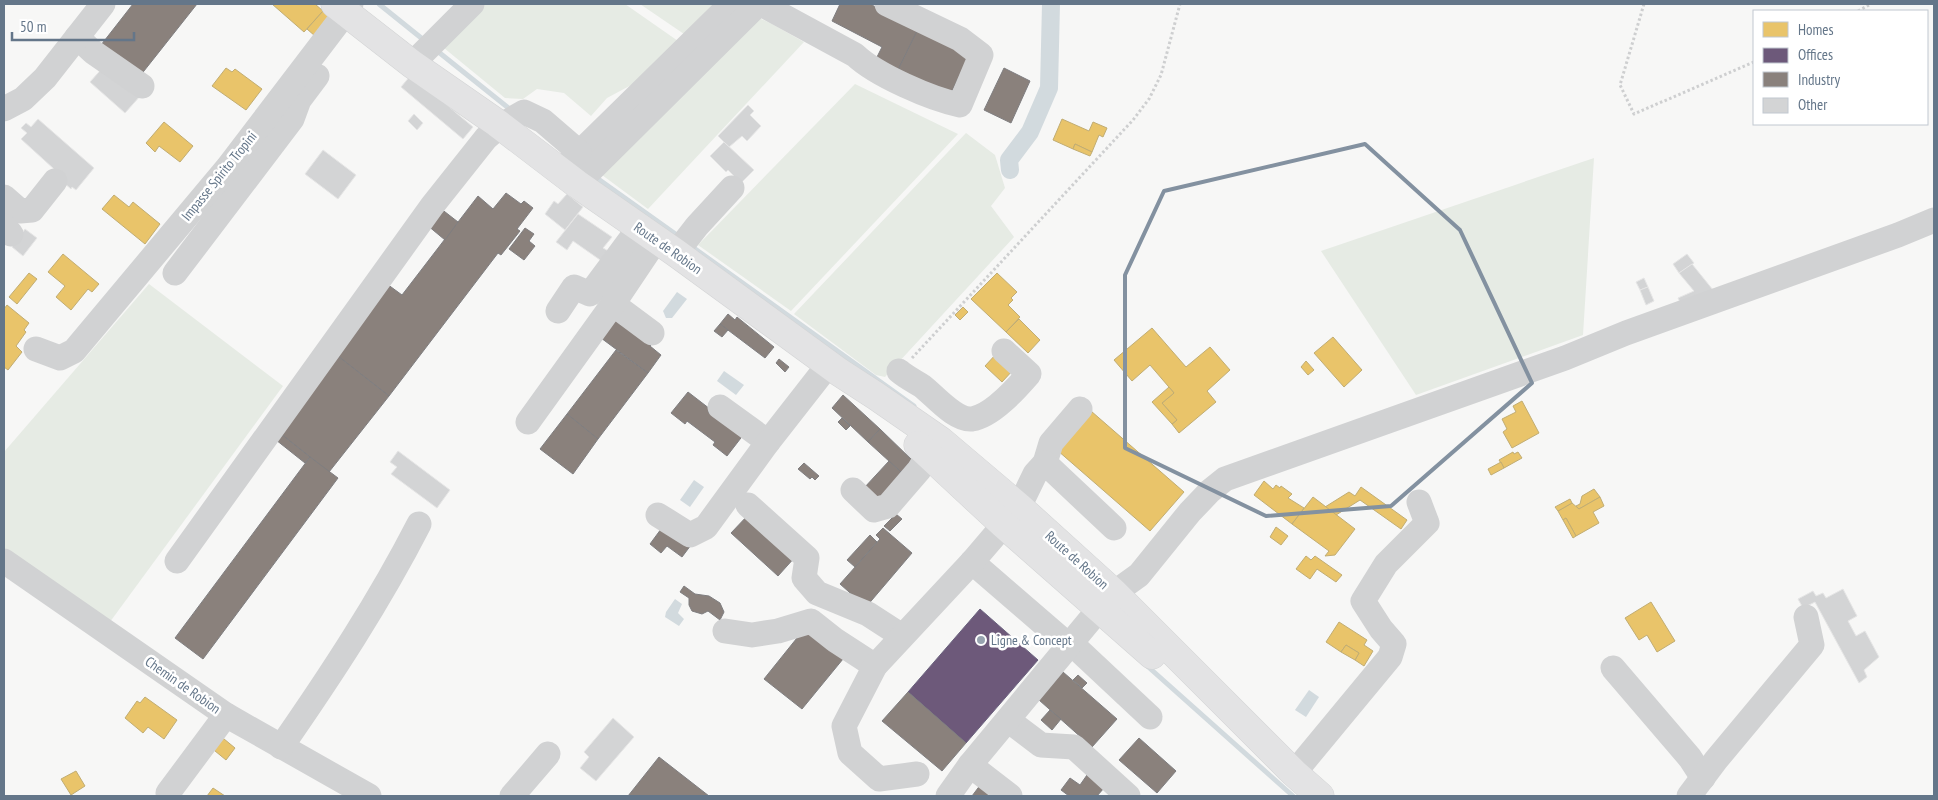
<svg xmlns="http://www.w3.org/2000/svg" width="1938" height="800" font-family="'PT Sans Narrow',sans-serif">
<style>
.green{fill:#e6ebe4}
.water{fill:#d2dade}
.homes{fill:#e9c46a;stroke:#c1ad73}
.offices{fill:#6d597a;stroke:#6a627e}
.industry{fill:#8a817c;stroke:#7f7e80}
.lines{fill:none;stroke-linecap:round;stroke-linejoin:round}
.stream{stroke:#d2dade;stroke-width:5}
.canal{stroke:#d2dade;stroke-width:18}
.building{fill:#d3d4d5;stroke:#e6e6e6}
.major-casing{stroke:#d3d4d5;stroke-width:29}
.path{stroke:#cecfd0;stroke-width:3;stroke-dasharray:2.5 2.5;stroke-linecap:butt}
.minor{stroke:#d1d2d3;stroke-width:25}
.major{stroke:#e3e3e4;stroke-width:28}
.marked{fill:none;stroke:#8391a0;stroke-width:4;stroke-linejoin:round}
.poi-dot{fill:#97a3af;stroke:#fff;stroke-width:2}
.labels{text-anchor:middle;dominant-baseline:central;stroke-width:5;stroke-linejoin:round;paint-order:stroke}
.street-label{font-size:14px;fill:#647689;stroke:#fff}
.poi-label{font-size:14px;fill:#647689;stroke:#fff;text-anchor:start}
</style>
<rect width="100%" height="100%" fill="#f7f7f6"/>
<!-- green -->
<g class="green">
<polygon points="480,4 625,4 678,41 648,76 607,98 591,116 564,93 537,89 523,99 505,98 444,48"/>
<polygon points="640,4 714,4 684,34"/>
<polygon points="755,16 772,24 804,42 648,209 602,175"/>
<polygon points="855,84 958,134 791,311 698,245"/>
<polygon points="966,133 995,155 1005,188 991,206 1014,237 885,377 876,375 794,314"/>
<polygon points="1594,158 1583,335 1416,395 1321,251"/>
<polygon points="149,284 283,386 107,626 4,555 4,452"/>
</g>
<!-- water -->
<g class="water">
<polygon points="677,292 687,299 672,318 666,318 663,311"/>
<polygon points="724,371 744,385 736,395 717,381"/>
<polygon points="694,480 704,487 690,507 680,500"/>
<polygon points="675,599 682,604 678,613 684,619 679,626 665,617 666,612"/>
<polygon points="1309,690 1319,697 1306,717 1295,710"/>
</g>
<!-- homes -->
<g class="homes">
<polygon points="272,4 315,4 323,11 304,32"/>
<polygon points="323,11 332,18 315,36 307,29"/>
<polygon points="226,68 232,72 235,69 262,89 246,110 212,86"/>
<polygon points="1062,119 1089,131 1093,122 1107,128 1103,137 1099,135 1092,152 1075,144 1073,149 1053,140"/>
<polygon points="164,122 193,146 180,162 159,146 155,152 146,143"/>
<polygon points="1075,144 1092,152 1090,156 1073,149"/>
<polygon points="114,195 129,207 133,202 160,224 145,244 102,209"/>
<polygon points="63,254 99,284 92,292 88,289 71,310 56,297 65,286 48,272"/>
<polygon points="29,273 37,279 17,304 9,297"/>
<polygon points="997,273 1017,292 1011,298 1013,300 1008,305 1020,317 1006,332 971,299"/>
<polygon points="7,305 29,323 24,330 26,332 16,346 22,352 8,370 4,367 4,309"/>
<polygon points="963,307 968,312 960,320 955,315"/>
<polygon points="1019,319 1040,340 1028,353 1006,332"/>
<polygon points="1152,328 1186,367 1210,347 1230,370 1207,391 1216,402 1179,433 1172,424 1177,420 1162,403 1174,393 1150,365 1132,381 1114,360"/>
<polygon points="1333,337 1362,370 1344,387 1314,353"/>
<polygon points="997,353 1014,369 1002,382 985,366"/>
<polygon points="1306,361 1314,370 1308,375 1301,367"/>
<polygon points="1169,387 1174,393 1162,403 1177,420 1172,424 1152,402"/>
<polygon points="1522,401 1539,433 1512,448 1503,432 1507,429 1502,419 1516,412 1513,406"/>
<polygon points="1091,411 1184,492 1150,531 1057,450"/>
<polygon points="1513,452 1514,454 1518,452 1522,458 1504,468 1499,460"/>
<polygon points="1501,462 1504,468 1491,475 1488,469"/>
<polygon points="1264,481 1273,489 1276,485 1280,488 1281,486 1292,494 1288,498 1304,508 1292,524 1254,495"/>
<polygon points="1361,487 1407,520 1401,529 1360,500 1336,515 1325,507 1349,492 1355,496"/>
<polygon points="1594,489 1600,497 1579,509 1576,506 1580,504 1582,496"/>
<polygon points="1313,497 1355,529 1335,555 1325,556 1329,551 1292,524"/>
<polygon points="1600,497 1604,506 1593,512 1599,523 1576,536 1566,518 1563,520 1558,511 1572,503 1579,509"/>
<polygon points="1570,499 1572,503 1558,511 1555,507"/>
<polygon points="1566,518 1576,536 1573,538 1563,520"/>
<polygon points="1276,527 1288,536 1281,545 1270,537"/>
<polygon points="1306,556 1311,560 1315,556 1342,575 1336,582 1317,569 1310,579 1296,569"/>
<polygon points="1651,602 1675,641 1657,652 1647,635 1639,640 1625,618"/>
<polygon points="1339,622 1367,640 1364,645 1373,651 1364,666 1355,660 1359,653 1346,645 1341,652 1326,642"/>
<polygon points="1346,645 1359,653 1355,660 1341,652"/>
<polygon points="145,697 177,720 164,739 148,727 143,733 125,718 137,701 140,703"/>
<polygon points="218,734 235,748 226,760 209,746"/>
<polygon points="76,771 85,786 71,795 61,779"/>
<polygon points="213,788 225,796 207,796"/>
</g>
<!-- offices -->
<polygon class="offices" points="980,609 1038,660 966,743 908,692"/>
<!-- industry -->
<g class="industry">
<polygon points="133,4 197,4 140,76 101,45"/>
<polygon points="840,4 870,4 918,29 896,74 873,65 882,47 832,21"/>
<polygon points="918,29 970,54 948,99 896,74"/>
<polygon points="1004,68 1030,81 1011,123 984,110"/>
<polygon points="506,193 521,204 524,201 533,208 517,229 520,231 501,255 498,253 389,396 334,353 387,284 402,295 478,196 493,209"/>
<polygon points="440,208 458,222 445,240 427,225"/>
<polygon points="525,228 534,234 529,241 535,246 524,260 509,249"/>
<polygon points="728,314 735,320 737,317 774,347 765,358 720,324"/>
<polygon points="610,317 653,343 650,346 661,355 648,373 597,335"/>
<polygon points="720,324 728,330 722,337 714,331"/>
<polygon points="616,350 648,373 598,439 567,414"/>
<polygon points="334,353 389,396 329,472 276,430"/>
<polygon points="779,359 789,367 785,372 776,363"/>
<polygon points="688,392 710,409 708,412 721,422 744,434 727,456 713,445 715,442 687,421 685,424 671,413"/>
<polygon points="843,395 880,429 868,442 832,408"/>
<polygon points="567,414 598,439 573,474 540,449"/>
<polygon points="842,418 850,426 846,430 838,422"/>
<polygon points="880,429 912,460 901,472 868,442"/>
<polygon points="276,430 310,457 305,463 271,436"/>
<polygon points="310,457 338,478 203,659 175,638"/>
<polygon points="889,461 901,472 882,504 864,488"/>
<polygon points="804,463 819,476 815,480 812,477 810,479 798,469"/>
<polygon points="750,513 796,556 778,576 731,533"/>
<polygon points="896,514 902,519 890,531 884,526"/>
<polygon points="664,525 691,545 682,557 667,546 661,553 650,544"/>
<polygon points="883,528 912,553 866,607 840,584 880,539 876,535"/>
<polygon points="870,535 877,542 855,567 847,560"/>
<polygon points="684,586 695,594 709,596 720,603 724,612 720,620 708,611 702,614 692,611 689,605 689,598 680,592"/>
<polygon points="805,628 843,659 802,709 764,679"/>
<polygon points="1063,672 1117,719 1092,747 1039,700"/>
<polygon points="1078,675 1087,683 1082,688 1073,680"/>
<polygon points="908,692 966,743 942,771 882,721"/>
<polygon points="1050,710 1061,719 1052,730 1041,720"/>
<polygon points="1139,738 1176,771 1157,793 1119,760"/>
<polygon points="659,757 709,796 628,796"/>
<polygon points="1087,775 1104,788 1097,796 1069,796 1061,790 1070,778 1080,785"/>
<polygon points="981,784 996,796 972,796"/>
</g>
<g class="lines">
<!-- stream -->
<g class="stream">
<polyline points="379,4 425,41"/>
<polyline points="436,50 511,110"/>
<polyline points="594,176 681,238"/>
<polyline points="691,246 914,406"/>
<polyline points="1145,664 1293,796"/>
</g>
<!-- canal -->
<polyline class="canal" points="1010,170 1009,160 1030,132 1049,88 1051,4"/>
</g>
<!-- building -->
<g class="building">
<polygon points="106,64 141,95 125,113 90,82"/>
<polygon points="411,75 473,127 463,139 401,87"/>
<polygon points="748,105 754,111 750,115 761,126 747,141 742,136 729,147 718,136"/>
<polygon points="414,114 423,123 417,130 408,121"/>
<polygon points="38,119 94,168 76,190 72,187 71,189 63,182 65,179 21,139 27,133 21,128 26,123 31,127"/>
<polygon points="724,142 754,170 741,183 728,170 726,172 710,156"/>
<polygon points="323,150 356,175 338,199 305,174"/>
<polygon points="567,194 583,207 565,230 545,214 554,201 558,204"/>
<polygon points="578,214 612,237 603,248 610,252 603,262 573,241 567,250 556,242"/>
<polygon points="25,229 37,238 23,256 12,247"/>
<polygon points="1687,254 1694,263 1679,273 1673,264"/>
<polygon points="1692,264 1713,290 1681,304 1678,298 1694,291 1679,273"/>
<polygon points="1644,278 1648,287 1640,290 1636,282"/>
<polygon points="1648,287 1654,301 1646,305 1640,290"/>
<polygon points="398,451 450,490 437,508 391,474 397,467 390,462"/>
<polygon points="1843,589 1857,616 1848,621 1856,636 1865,631 1879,657 1864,670 1867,677 1859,683 1815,602 1803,608 1798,599 1813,591 1816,596 1823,593 1826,598"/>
<polygon points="613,718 634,737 596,781 580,768 589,757 584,752"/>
</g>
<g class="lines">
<!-- major casing -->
<g class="major-casing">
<g id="major">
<polyline points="335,4 412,64 497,123 577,184 676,253 839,372 876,396 941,441 1019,507 1114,593 1294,773 1320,796"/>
<polyline points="918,445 1003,524 1152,655"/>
</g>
</g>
<!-- path -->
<g class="path">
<polyline points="1644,4 1620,85 1634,114 1754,62"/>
<polyline points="1858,11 1871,4"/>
<polyline points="912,358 1133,120 1149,99 1161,75 1180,4"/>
</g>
<!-- minor -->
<g class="minor">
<path d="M761,4L855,55C876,75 931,99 960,105L981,55L960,39L887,4"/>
<polyline points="77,37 93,52 142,86"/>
<polyline points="412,64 472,4"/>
<polyline points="4,109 23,99 45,78 103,4"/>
<polyline points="567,165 731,4"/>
<polyline points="577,184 758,4"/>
<polyline points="4,197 20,211 32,210 55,181"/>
<polyline points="4,226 11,234"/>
<polyline points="676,253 697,226 732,188"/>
<polyline points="175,273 292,119 299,100 317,76"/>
<polyline points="613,304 652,333"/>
<polyline points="558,311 574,287 590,294 639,228"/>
<polyline points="36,349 60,358 74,351 228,167 337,24 351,4"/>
<path d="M899,371C906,377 914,381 922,386C934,395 955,421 972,419C992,416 1016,389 1029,374L1004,351"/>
<polyline points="720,407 768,442 829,364"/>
<polyline points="528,422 613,304 656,240"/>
<polyline points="1045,463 1051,443 1080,409"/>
<polyline points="853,490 874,510 888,506 919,470 928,455"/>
<polyline points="748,505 807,558 804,578 817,593 868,614 902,636"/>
<polyline points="658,515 690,535 706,527 768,442"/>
<polyline points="4,561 226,715 369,796"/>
<polyline points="177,561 432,206 486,138 500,126 524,112 543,121 579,152"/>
<polyline points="972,562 1060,638"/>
<polyline points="725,631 752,635 778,631 811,621 835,640 875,666"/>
<polyline points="1071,643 1150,717"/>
<polyline points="1613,668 1690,758 1703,778"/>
<polyline points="1008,720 1041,745 1074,747 1128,796"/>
<path d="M281,747C331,675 379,602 419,524"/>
<polyline points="970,765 1010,796"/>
<polyline points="1294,773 1390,657 1394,644 1381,629 1363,601 1386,564 1427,523 1419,502"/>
<polyline points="917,774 879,779 850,753 844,726 875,666 972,562 1019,507 1035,474 1045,463 1114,528"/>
<polyline points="168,793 226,715"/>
<polyline points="512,796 548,754"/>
<polyline points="948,796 970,765 1100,608 1114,593 1139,575 1190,512 1210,491 1225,479 1565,358 1626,333 1898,235 1934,220"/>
<polyline points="1689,796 1716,760 1812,645 1806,617"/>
</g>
<!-- major -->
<use href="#major" class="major"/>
</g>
<!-- marked area -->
<path class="marked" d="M1365,144L1460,230L1532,383L1391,506L1266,516L1125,448V275L1164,191Z"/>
<!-- markers -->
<circle class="poi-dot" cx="981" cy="640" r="5"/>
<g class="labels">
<!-- street labels -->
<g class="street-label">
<text transform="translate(219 176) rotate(-51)">Impasse Spirito Tropini</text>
<text transform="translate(668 248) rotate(35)">Route de Robion</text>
<text transform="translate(1077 560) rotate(42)">Route de Robion</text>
<text transform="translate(183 685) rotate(35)">Chemin de Robion</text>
</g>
<!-- poi labels -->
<g class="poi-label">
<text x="991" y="640">Ligne &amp; Concept</text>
</g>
</g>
<!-- border -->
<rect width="1938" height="800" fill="none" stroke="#647689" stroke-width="10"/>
<!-- legend -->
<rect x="1753" y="10" width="175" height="115" fill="#ffffff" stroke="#c1c8d0"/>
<rect x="1763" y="22" width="25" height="15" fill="#e9c46a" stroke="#c1c8d0"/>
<text x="1798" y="35" font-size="15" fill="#647689">Homes</text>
<rect x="1763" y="48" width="25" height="15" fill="#6d597a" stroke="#c1c8d0"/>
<text x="1798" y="60" font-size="15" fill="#647689">Offices</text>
<rect x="1763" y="72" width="25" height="15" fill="#8a817c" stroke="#c1c8d0"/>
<text x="1798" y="85" font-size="15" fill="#647689">Industry</text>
<rect x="1763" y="98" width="25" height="15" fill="#d3d4d5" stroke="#c1c8d0"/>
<text x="1798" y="110" font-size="15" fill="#647689">Other</text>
<!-- scale -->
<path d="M12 32v8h122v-8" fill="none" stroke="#647689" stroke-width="2.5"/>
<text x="20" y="32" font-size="15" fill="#647689" stroke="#ffffff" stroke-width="4" paint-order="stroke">50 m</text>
</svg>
